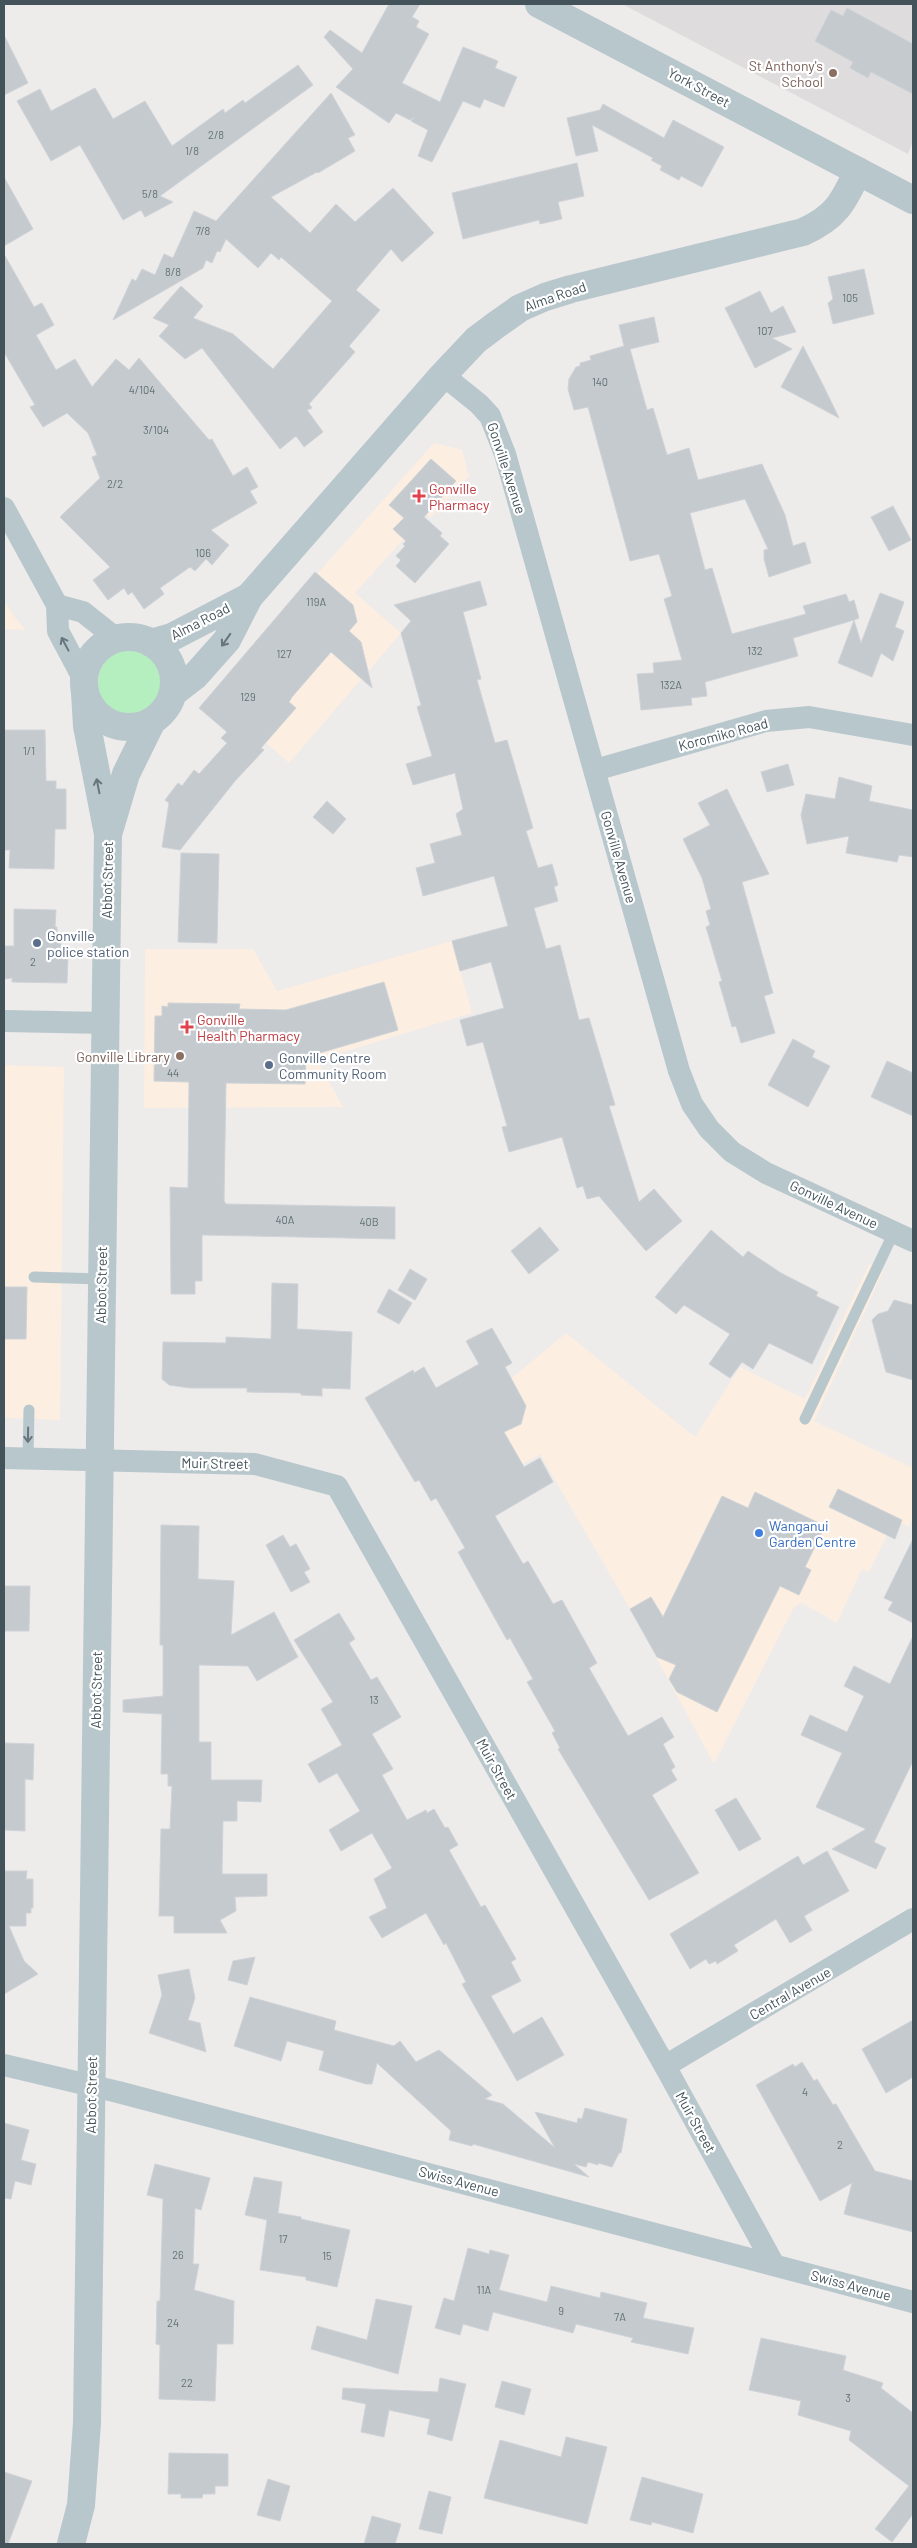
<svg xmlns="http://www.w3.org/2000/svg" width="917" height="2548" font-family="Barlow,sans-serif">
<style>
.commercial{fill:#fceee1}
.education{fill:#dfdcde}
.green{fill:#b6efbf}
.building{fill:#c4cace;stroke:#cfd3d7}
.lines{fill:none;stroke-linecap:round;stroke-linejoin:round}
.service{stroke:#b8c7cc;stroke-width:11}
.minor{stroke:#b8c7cc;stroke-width:22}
.tertiary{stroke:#b8c7cc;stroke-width:28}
.oneway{stroke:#66767c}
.education-dot{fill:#8d6e63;stroke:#fff;stroke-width:2}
.health-dot{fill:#e0444e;stroke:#fff;stroke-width:2}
.service-dot{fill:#5c6f8a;stroke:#fff;stroke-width:2}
.shop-dot{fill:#3f7fe0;stroke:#fff;stroke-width:2}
.labels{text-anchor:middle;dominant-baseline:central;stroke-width:4.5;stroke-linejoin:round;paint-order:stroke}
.number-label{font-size:11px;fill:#637176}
.education-label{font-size:14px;fill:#785e54;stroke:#fff;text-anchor:end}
.street-label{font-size:14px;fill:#435359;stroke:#fff}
.health-label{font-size:14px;fill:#be3a42;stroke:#fff;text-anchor:start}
.service-label{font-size:14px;fill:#4e5e75;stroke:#fff;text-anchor:start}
.shop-label{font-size:14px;fill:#366cbe;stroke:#fff;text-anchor:start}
</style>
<rect width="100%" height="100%" fill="#eeebeb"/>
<!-- commercial -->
<g class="commercial">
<polygon points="434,443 462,450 469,476 430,518 426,514 355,593 401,633 289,763 211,694 315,572 317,574"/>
<polygon points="4,600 13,615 26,630 4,629"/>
<polygon points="452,941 472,1013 317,1060 343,1107 144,1108 145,949 253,949 277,991"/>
<polygon points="4,1065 64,1067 60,1420 4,1418"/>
<polygon points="869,1264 883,1272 814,1421 913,1468 913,1517 909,1527 901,1523 894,1538 887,1535 869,1572 862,1569 837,1623 802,1603 794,1607 714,1764 630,1609 540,1454 518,1467 500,1435 502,1386 566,1333 695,1437 740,1367 805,1399"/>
</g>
<!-- education -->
<polygon class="education" points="622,4 913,4 913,141 908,154"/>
<!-- green -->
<circle class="green" cx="131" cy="682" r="33"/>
<!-- building -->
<g class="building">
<polygon points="389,4 420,4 412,17 419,21 416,27 429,34 402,83 440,102 463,47 498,61 495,68 517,77 504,107 484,99 480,108 463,101 432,162 418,156 428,130 411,121 415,117 410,120 396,113 389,123 336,87 353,69 324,37 330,30 362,53"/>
<polygon points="847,8 913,44 913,94 871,72 868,78 850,68 853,62 815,41 831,10 843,16"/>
<polygon points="4,35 28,83 4,95"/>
<polygon points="298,65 313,85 160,196 173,202 145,217 141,210 123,220 80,145 51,161 17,101 40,89 51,111 95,88 113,119 145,101 172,146 223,109 225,113 243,100 245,103"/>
<polygon points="331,93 355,135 348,138 355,151 318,173 317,172 271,197 310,233 336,204 355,222 393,188 434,233 402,262 391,249 356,290 380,310 349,346 355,352 309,404 312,408 307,410 323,432 304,447 296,436 280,449 202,348 185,359 159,336 169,325 153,318 181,286 203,306 193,318 233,334 273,369 332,301 281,257 279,260 271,253 258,268 226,239 220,252 217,251 212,263 206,260 203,268 113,320 132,279 136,281 142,269 155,275 164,254 173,258 194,211 216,221"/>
<polygon points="603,104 664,138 673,120 724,147 702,187 681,176 679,180 660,170 662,166 651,160 653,158 592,125 598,151 576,156 567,118 600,110"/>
<polygon points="577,163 584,196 558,202 562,219 540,224 539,220 463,239 452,193"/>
<polygon points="4,177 33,229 4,246"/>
<polygon points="4,254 34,307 42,303 54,325 36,335 56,370 75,359 92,387 116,359 129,370 139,358 209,440 212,439 233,476 247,467 258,487 250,491 257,503 211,530 229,545 212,565 206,559 195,571 190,567 160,588 164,594 144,609 132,592 128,595 124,588 108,600 93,580 110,567 60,517 100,478 92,457 97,455 88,433 67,413 43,427 30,407 35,405 4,352"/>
<polygon points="864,269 874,314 833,324 828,303 833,299 828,277"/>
<polygon points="760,291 771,313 783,306 796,332 772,338 792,349 755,368 725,308"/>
<polygon points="654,317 659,342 630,349 647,410 653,408 667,455 689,448 698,480 762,464 785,515 793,546 805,542 811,563 769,577 764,559 764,550 768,549 745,499 690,513 705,570 712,568 732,634 806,614 803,606 846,594 849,602 854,600 859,618 854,620 861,643 880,593 904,602 895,627 904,631 893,661 881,653 872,677 838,663 854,620 793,638 798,656 705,682 707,696 691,698 692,705 641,710 637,674 654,673 653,663 682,660 664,599 672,596 659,554 630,561 588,407 574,410 568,389 569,379 576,367 580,366 580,363 591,360 590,356 624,346 619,325"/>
<polygon points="803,346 824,387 839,418 781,387"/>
<polygon points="431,459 456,481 424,517 442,533 440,536 449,544 415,583 396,566 401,560 396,556 405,546 403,544 406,541 393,529 404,518 389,505"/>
<polygon points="893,506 911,540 889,551 871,517"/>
<polygon points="315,572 353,605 357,622 349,631 361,642 372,688 331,652 292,697 289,702 296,708 261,748 264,750 235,781 180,850 162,847 169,803 165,800 178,783 182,786 194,770 199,774 227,743 221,738 227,732 199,708"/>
<polygon points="480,581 487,605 463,612 481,679 477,680 495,743 507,740 533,828 526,831 538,868 552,864 558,885 554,887 558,901 534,908 546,949 560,945 579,1020 589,1018 615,1105 609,1106 639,1202 654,1189 682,1221 646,1251 599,1196 587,1199 583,1186 577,1188 562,1137 509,1152 502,1127 507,1126 483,1042 467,1046 460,1020 504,1008 491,962 460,971 452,941 508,926 494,876 423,896 416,868 435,863 430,844 462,835 456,814 463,809 455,773 413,785 406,764 432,756 417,707 421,705 401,633 411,621 394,605"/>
<polygon points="4,730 45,730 46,781 56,781 56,789 66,789 66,829 55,829 54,869 9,868 10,850 4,850"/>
<polygon points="788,764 794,785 767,792 761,772"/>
<polygon points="839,777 872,786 869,801 913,810 913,857 899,855 897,862 846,853 849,836 807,844 801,815 806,794 835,799"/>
<polygon points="727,789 769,874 742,882 773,993 764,996 775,1033 741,1043 736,1026 732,1027 719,982 722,981 706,927 710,925 706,911 711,909 702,878 683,839 710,825 698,803"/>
<polygon points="327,801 346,819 333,834 313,817"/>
<polygon points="181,853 219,854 217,943 178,942"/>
<polygon points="14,909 56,910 55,927 57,927 57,939 61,939 60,954 68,954 67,983 12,982 12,978 4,979 4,946 14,946"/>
<polygon points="384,982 398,1030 306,1057 305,1084 226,1083 224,1201 226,1204 395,1207 395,1239 202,1235 202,1281 195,1281 195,1294 171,1294 170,1187 188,1188 189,1082 154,1081 155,1016 162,1016 162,1006 168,1007 168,1003 240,1004 239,1009 286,1010"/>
<polygon points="793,1039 815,1051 812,1057 830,1066 808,1107 768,1085"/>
<polygon points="887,1061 913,1073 913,1116 871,1097"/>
<polygon points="540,1227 559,1250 529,1274 511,1251"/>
<polygon points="711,1230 743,1257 748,1251 781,1273 818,1292 816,1296 839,1307 812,1364 769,1343 753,1369 742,1362 730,1378 709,1364 730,1334 684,1305 676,1314 655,1297"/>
<polygon points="410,1269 427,1279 415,1300 398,1290"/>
<polygon points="272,1283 298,1284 297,1329 352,1332 350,1389 322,1388 322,1396 301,1395 301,1393 247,1392 247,1388 190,1388 169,1385 162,1379 163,1342 226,1343 226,1337 271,1339"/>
<polygon points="4,1287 27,1287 26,1339 4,1339"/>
<polygon points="389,1289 412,1303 399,1324 377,1312"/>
<polygon points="894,1300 913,1305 913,1380 886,1372 872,1320 878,1314 888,1311"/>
<polygon points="492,1328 512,1363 505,1367 526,1406 521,1424 504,1432 524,1467 540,1458 553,1482 495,1516 523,1564 528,1561 553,1604 562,1600 597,1663 589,1668 628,1736 662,1717 674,1737 663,1744 675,1767 671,1770 677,1780 652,1795 699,1873 649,1900 558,1749 560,1748 552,1733 555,1731 527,1682 533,1679 510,1638 507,1640 458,1552 465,1548 436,1498 431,1501 419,1480 415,1482 365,1398 413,1370 414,1373 424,1367 436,1388 479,1364 466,1341"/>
<polygon points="838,1489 902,1520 895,1539 829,1507"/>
<polygon points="755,1492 825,1526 805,1567 811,1570 799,1595 780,1586 717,1712 677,1692 669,1679 676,1665 657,1657 630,1609 651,1597 663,1617 722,1496 748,1508"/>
<polygon points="161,1525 199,1526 198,1579 234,1581 231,1635 274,1612 298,1657 257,1681 248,1666 199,1665 199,1742 211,1742 211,1780 262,1780 261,1802 237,1801 237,1821 223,1821 222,1874 267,1874 267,1896 235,1897 236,1911 220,1920 227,1933 174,1933 174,1916 159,1916 161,1829 170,1829 172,1786 168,1786 168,1774 161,1774 162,1714 123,1712 123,1700 163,1696 163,1645 160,1645"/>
<polygon points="283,1535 290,1547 296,1544 310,1569 304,1572 310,1582 291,1592 266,1545"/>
<polygon points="913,1539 913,1623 888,1610 893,1602 884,1598"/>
<polygon points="4,1586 30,1586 29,1631 4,1631"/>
<polygon points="339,1613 355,1639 349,1643 371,1680 377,1677 401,1717 372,1734 393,1769 382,1775 407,1820 426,1810 427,1813 434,1809 445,1828 448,1827 458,1845 449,1850 481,1907 485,1905 516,1959 511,1962 521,1981 491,1996 513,2034 542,2017 564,2055 517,2081 462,1984 466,1982 446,1943 444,1945 426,1913 382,1938 369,1917 387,1908 374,1879 392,1868 372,1833 341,1851 329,1830 360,1811 337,1773 319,1783 308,1764 342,1745 321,1709 333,1702 294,1640"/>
<polygon points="913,1636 913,1761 874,1842 886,1848 876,1869 832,1849 866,1829 816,1807 842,1753 801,1735 810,1715 847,1732 864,1696 844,1686 854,1666 890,1684"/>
<polygon points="4,1743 34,1744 33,1780 25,1779 25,1831 4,1830"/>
<polygon points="736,1798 761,1839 739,1851 715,1810"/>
<polygon points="827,1851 849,1891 804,1916 812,1930 790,1943 776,1919 734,1945 738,1951 717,1964 716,1961 709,1964 706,1959 690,1969 670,1934 798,1856 803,1865"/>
<polygon points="4,1871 27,1871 26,1879 33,1879 33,1908 31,1908 31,1913 26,1913 26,1926 9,1926 24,1961 38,1974 4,1994"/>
<polygon points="255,1957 247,1985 228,1980 233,1961"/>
<polygon points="189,1969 195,1998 188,2020 200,2023 206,2052 149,2033 162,1995 158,1975"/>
<polygon points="250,1997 336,2021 334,2030 394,2046 400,2041 416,2062 439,2050 492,2095 485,2099 503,2104 555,2148 535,2112 577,2123 578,2118 582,2119 585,2108 627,2119 621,2153 619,2153 612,2167 598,2163 598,2165 588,2162 586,2167 574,2164 589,2177 473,2144 472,2146 449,2140 451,2131 377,2063 372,2084 366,2084 319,2070 324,2051 287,2041 281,2061 234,2046"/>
<polygon points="913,2020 913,2077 886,2093 862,2049"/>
<polygon points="802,2062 814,2081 817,2079 833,2105 836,2104 875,2171 913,2181 913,2232 844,2214 852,2183 820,2201 756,2085 793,2064 795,2067"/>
<polygon points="4,2123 29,2130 21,2160 36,2164 31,2185 15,2181 11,2199 4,2198"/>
<polygon points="155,2164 210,2178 201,2210 195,2208 193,2264 199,2264 194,2290 234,2301 233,2344 217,2344 215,2401 159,2399 160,2345 156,2344 157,2301 160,2301 163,2199 147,2195"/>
<polygon points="254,2177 282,2182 278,2213 301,2217 301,2219 350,2230 337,2287 306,2280 306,2277 260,2270 267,2220 245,2215"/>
<polygon points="468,2248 489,2254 490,2250 509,2255 499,2290 547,2302 551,2286 600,2298 601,2292 647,2303 643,2318 694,2328 688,2354 631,2342 633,2338 576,2324 573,2333 493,2312 488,2331 463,2324 460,2335 435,2328 444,2298 454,2301"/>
<polygon points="376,2299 412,2306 398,2374 311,2349 317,2326 367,2340"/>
<polygon points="761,2338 846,2356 843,2370 883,2383 881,2388 913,2413 913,2514 892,2542 875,2529 909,2486 849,2440 851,2431 798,2415 801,2401 749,2390"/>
<polygon points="440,2378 466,2384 452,2441 427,2434 430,2419 389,2410 384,2437 361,2432 366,2404 342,2399 343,2388 438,2392"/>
<polygon points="502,2381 531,2389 524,2415 495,2407"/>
<polygon points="566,2437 607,2447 587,2524 484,2498 500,2440 561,2457"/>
<polygon points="169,2453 228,2454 228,2486 215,2486 215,2494 203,2494 202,2498 181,2498 181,2494 168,2494"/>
<polygon points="4,2472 32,2481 8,2544 4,2544"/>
<polygon points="642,2477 703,2494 693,2533 652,2522 651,2525 630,2520"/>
<polygon points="268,2479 290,2486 280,2521 257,2515"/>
<polygon points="429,2491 451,2497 442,2534 419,2529"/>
<polygon points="372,2516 401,2524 395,2544 364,2544"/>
</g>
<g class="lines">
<!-- service -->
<g class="service">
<polyline points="34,1277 101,1279"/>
<polyline points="805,1419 894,1232"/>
<polyline points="28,1459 29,1410"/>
</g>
<!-- minor -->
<g class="minor">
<polyline points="443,375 479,404 490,416 505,454 679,1071 692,1104 709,1129 732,1152 766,1173 913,1241"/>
<polyline points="4,508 57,605 58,631 84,680"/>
<polyline points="57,605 83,612 117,639"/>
<polyline points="595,770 766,721 809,717 913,735"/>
<polyline points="4,1021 106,1023"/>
<polyline points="4,1458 255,1464 337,1486 665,2066 773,2263"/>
<polyline points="4,2065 118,2092 913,2302"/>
<polyline points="665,2066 913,1919"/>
</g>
<!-- tertiary -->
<g class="tertiary">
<polyline points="539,4 913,200"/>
<circle cx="129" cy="682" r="45"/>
<polyline points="151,643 172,637 249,597"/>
<path d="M173,693L195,676L227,640L249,597L443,375L476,340L496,325L520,308L545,297L571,289L803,232C836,217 843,203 858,171"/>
<polyline points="109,831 126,774 152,721"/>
<polyline points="71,2544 81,2505 87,2423 108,834 87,726 85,692"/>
</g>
</g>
<!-- one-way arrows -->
<defs><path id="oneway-shaft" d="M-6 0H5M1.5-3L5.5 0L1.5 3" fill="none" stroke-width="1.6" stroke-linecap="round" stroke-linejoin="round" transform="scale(1.25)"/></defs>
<g class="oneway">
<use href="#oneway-shaft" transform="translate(226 640) rotate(125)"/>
<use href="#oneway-shaft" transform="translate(65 644) rotate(-118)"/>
<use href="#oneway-shaft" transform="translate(98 786) rotate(-101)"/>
<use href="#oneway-shaft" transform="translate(28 1435) rotate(91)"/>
</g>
<!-- markers -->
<g class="education-dot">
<circle cx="833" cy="73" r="5"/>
<circle cx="180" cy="1056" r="5"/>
</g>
<g class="health-dot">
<path d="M416.5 488.5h5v5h5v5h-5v5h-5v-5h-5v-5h5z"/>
<path d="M184.5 1019.5h5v5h5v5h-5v5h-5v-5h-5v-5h5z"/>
</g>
<g class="service-dot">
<circle cx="37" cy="943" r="5"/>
<circle cx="269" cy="1065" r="5"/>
</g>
<circle class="shop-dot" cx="759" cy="1533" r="5"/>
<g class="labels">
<!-- number labels -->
<g class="number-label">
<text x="216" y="134">2/8</text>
<text x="192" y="150">1/8</text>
<text x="150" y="193">5/8</text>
<text x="203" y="230">7/8</text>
<text x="173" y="271">8/8</text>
<text x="850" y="297">105</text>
<text x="765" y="330">107</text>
<text x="600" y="381">140</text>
<text x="142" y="389">4/104</text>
<text x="156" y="429">3/104</text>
<text x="115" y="483">2/2</text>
<text x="203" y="552">106</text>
<text x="316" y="601">119A</text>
<text x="755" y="650">132</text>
<text x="284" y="653">127</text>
<text x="671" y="684">132A</text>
<text x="248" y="696">129</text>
<text x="29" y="750">1/1</text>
<text x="33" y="961">2</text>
<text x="173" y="1072">44</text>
<text x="285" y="1219">40A</text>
<text x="369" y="1221">40B</text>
<text x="374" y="1699">13</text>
<text x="805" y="2091">4</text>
<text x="840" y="2144">2</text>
<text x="283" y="2238">17</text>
<text x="178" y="2254">26</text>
<text x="327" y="2255">15</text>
<text x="484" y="2289">11A</text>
<text x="561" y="2310">9</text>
<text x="620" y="2316">7A</text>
<text x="173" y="2322">24</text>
<text x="187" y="2382">22</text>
<text x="848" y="2397">3</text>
</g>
<!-- education labels -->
<g class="education-label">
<text x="823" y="65">St Anthony's<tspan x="823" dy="16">School</tspan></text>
<text x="170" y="1056">Gonville Library</text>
</g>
<!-- street labels -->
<g class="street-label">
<text transform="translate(699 87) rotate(28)">York Street</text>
<text transform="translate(555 296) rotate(-19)">Alma Road</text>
<text transform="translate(507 468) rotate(72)">Gonville Avenue</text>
<text transform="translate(200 621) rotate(-27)">Alma Road</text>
<text transform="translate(723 734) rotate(-15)">Koromiko Road</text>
<text transform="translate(619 857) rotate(74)">Gonville Avenue</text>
<text transform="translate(107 880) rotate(-89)">Abbot Street</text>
<text transform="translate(834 1204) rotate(25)">Gonville Avenue</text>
<text transform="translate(101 1285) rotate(-89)">Abbot Street</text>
<text transform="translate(215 1463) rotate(1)">Muir Street</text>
<text transform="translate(96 1690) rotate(-89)">Abbot Street</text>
<text transform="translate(497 1769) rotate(61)">Muir Street</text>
<text transform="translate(790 1993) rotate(-30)">Central Avenue</text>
<text transform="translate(91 2095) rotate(-89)">Abbot Street</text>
<text transform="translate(696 2122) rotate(61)">Muir Street</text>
<text transform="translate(459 2181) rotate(15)">Swiss Avenue</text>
<text transform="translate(851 2285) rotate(15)">Swiss Avenue</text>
</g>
<!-- health labels -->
<g class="health-label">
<text x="429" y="488">Gonville<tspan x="429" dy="16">Pharmacy</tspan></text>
<text x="197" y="1019">Gonville<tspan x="197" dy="16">Health Pharmacy</tspan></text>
</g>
<!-- service labels -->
<g class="service-label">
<text x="47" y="935">Gonville<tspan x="47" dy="16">police station</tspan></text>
<text x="279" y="1057">Gonville Centre<tspan x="279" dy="16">Community Room</tspan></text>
</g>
<!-- shop labels -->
<g class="shop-label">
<text x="769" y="1525">Wanganui<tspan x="769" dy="16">Garden Centre</tspan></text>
</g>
</g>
<!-- border -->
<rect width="917" height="2548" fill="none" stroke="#435359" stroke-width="10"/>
</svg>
